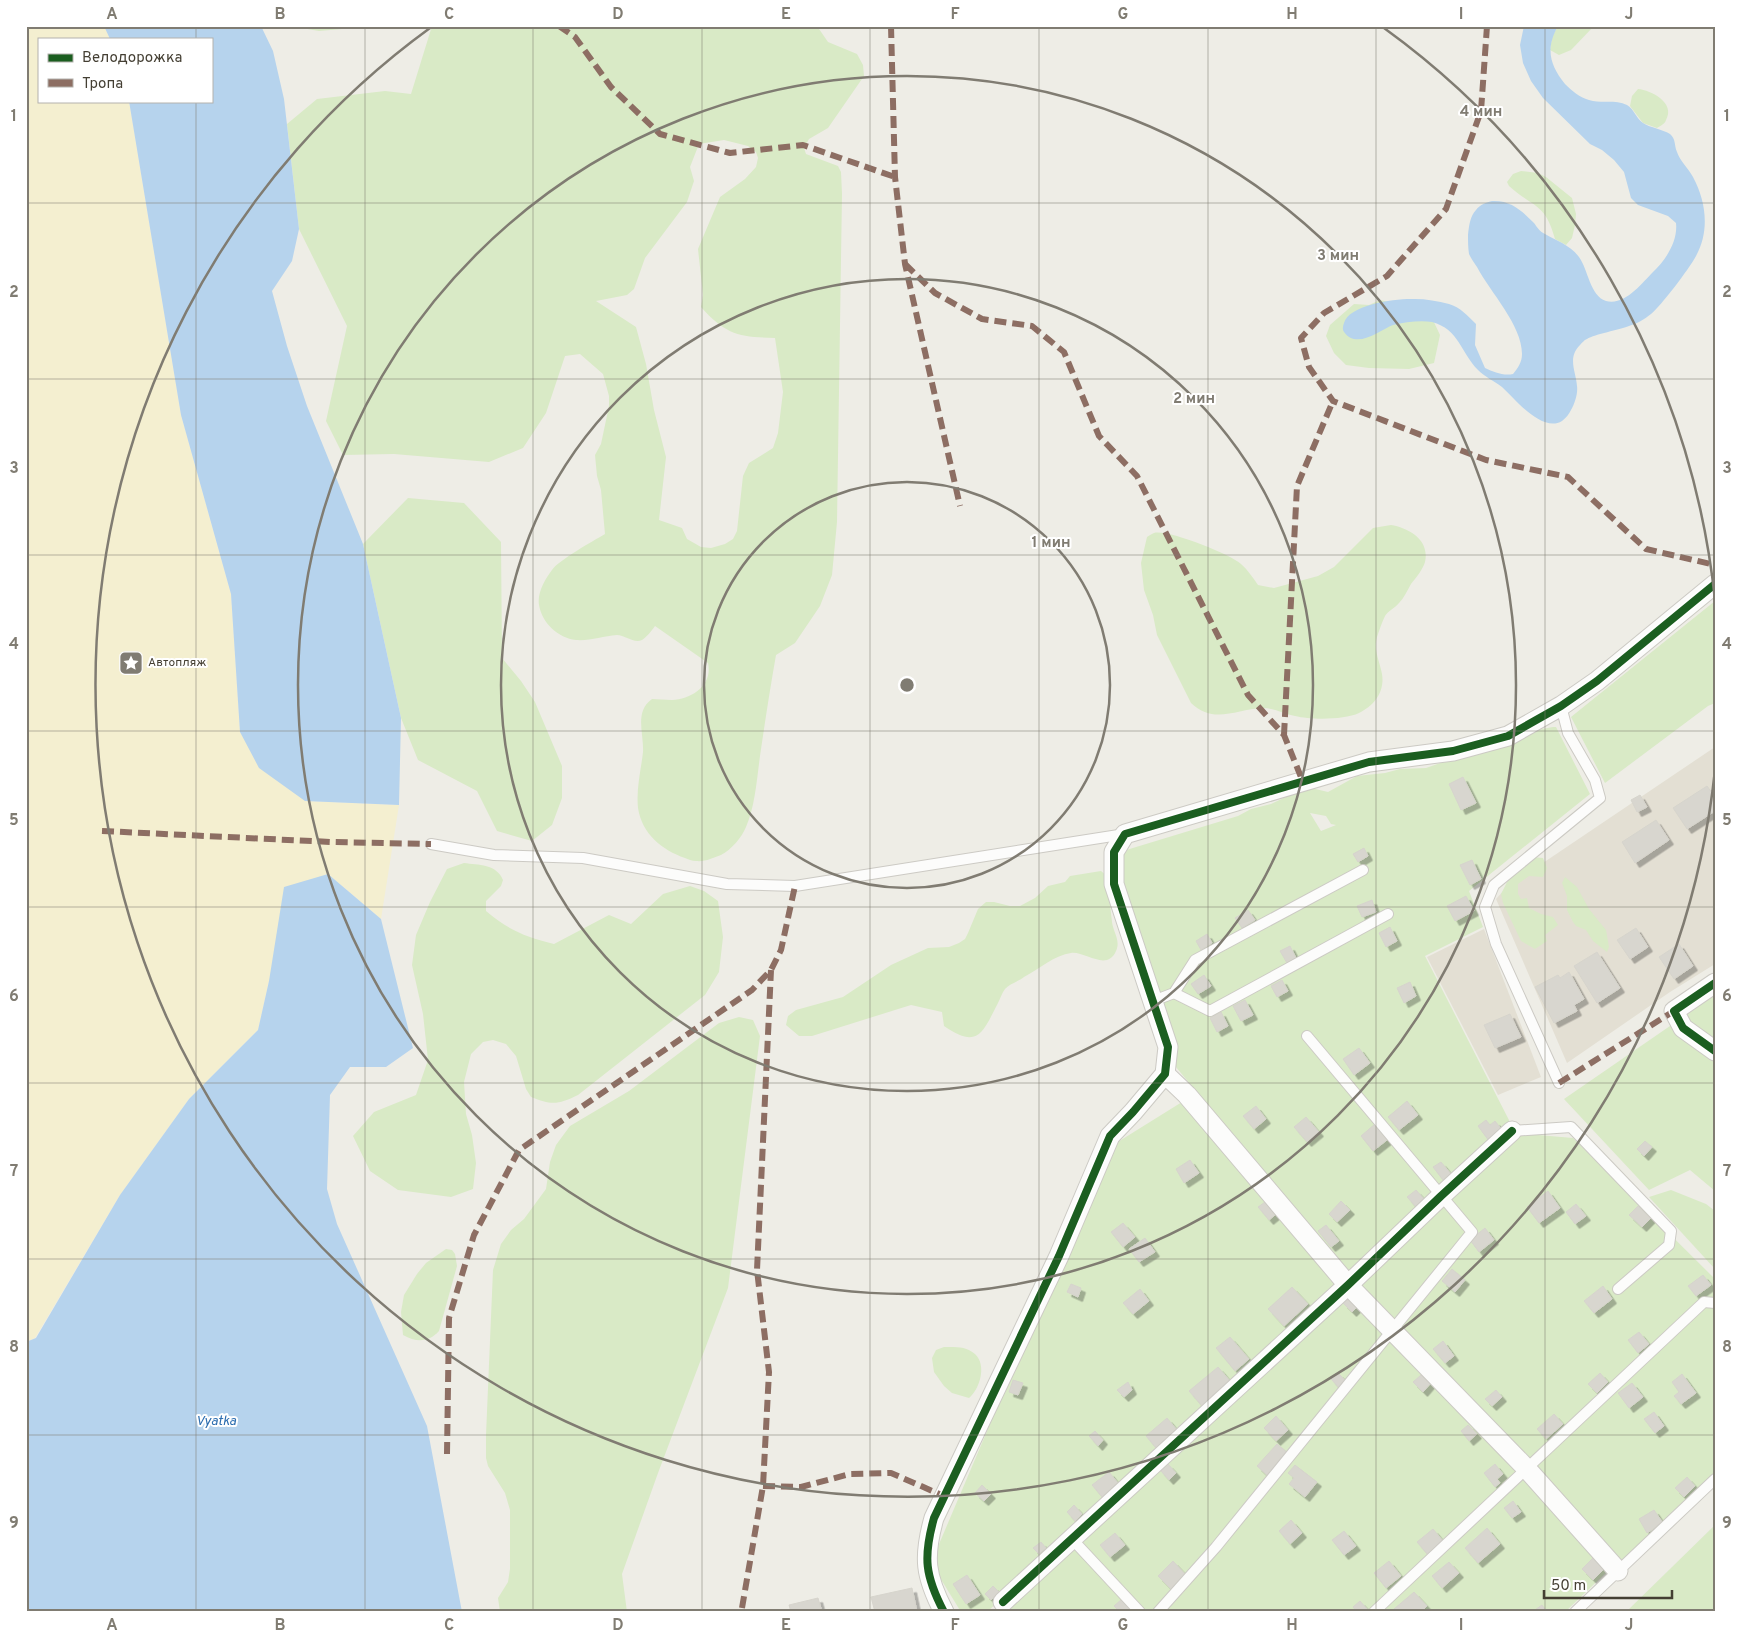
<svg xmlns="http://www.w3.org/2000/svg" width="1741" height="1638" font-family="Overpass,sans-serif">
<style>
.residential{fill:#e3dfd3}
.green{fill:#d9eac6;fill-rule:evenodd}
.sand{fill:#f4efd0}
.water{fill:#b6d3ed}
.building{fill:#d8d6cf;stroke:#d6d4cc;filter:url(#shadow)}
.lines{fill:none;stroke-linecap:round;stroke-linejoin:round}
.lane-casing{stroke:#cccac4;stroke-width:12}
.street-casing{stroke:#cccac4;stroke-width:21}
.lane{stroke:#fcfcfb;stroke-width:10}
.street{stroke:#fcfcfb;stroke-width:19}
.quiet{stroke:#8d6e63;stroke-width:6;stroke-dasharray:12 6;stroke-linecap:butt}
.cycleway-casing{stroke:#fff;stroke-width:11}
.cycleway{stroke:#1b5e20;stroke-width:8}
.grid{fill:none;stroke:#807c72;stroke-width:1;stroke-opacity:0.55}
.ring{fill:none;stroke:#807c72;stroke-width:2.5}
.labels{text-anchor:middle;dominant-baseline:central;stroke-width:4;stroke-linejoin:round;paint-order:stroke}
.poi-label{font-size:12px;fill:#443f33;stroke:#fff;text-anchor:start}
.water-label{font-size:14px;font-style:italic;fill:#2d6eb0;stroke:#fff}
.centre{fill:#807c72;stroke:#fff;stroke-width:2.5}
.ring-label{font-size:15px;text-anchor:middle;font-weight:bold;fill:#807c72;stroke:#fff;stroke-width:4;stroke-linejoin:round;paint-order:stroke}
.neatline{fill:none;stroke:#807c72;stroke-width:2}
.grid-label{font-size:16px;text-anchor:middle;font-weight:bold;fill:#807c72}
</style>
<defs>
<filter id="shadow"><feDropShadow dx="4.5" dy="4.5" stdDeviation="0" flood-color="#0004"/></filter>
</defs>
<rect width="100%" height="100%" fill="#eeede6"/>
<!-- residential -->
<g class="residential">
<polygon points="1715,747 1715,964 1670,992 1567,1063 1496,899 1506,888"/>
<polygon points="1484,929 1541,1077 1498,1095 1427,957"/>
</g>
<!-- green -->
<g class="green">
<polygon points="290,26 356,26 354,28 319,31"/>
<path d="M432,26H817L828,42L857,54L863,65L864,76L828,128L809,139L804,148L806,154L838,166L841,172L842,194L837,522L832,575L820,606L795,643L776,655C770,689 765,722 760,756C757,778 755,807 746,827C742,837 731,850 721,855C713,858 705,862 696,861C692,861 688,859 685,858C662,850 642,834 638,808C636,789 641,770 643,752C644,733 634,712 652,699C658,699 665,700 672,700C692,699 713,685 708,663L655,626C652,630 647,637 642,640C634,644 625,635 617,635C603,636 590,641 576,640C558,638 542,623 539,605C537,593 545,579 552,570C559,560 593,541 605,534L601,490L597,476L595,455L601,444L609,406V396L603,374L580,354L565,356L546,413L523,448L489,462L394,454L343,455L326,421L347,326L299,229L287,124L317,99L385,91L411,94ZM724,140L748,146L756,152L758,158L756,167L745,179L720,197L698,249L703,295L701,307C726,335 739,337 775,338L783,392L778,433L773,448L749,463L743,476L737,531L733,539L725,544L711,548L701,547L687,539L682,528L659,520L666,457L654,410L646,364L636,327L596,301L627,295L634,289L645,258L687,202L694,181L690,167L699,144Z"/>
<polygon points="1558,26 1594,26 1571,50 1559,55 1550,50 1552,37"/>
<path d="M1638,89C1651,90 1676,103 1666,120C1665,124 1660,126 1657,128L1643,123L1630,106L1632,96Z"/>
<path d="M1521,171L1538,173L1546,177L1572,198L1576,214L1575,225L1572,238L1566,245L1555,239C1545,202 1533,208 1509,186L1507,182L1513,174Z"/>
<polygon points="1380,300 1404,305 1432,318 1440,335 1434,363 1409,369 1369,368 1346,365 1334,353 1326,336 1330,325 1354,304 1369,305"/>
<polygon points="408,498 464,503 501,542 502,658 521,681 535,702 562,766 562,798 552,825 532,841 497,831 477,791 418,760 401,718 363,544"/>
<path d="M1391,525C1409,528 1430,540 1425,562C1423,569 1416,578 1411,584C1407,591 1404,598 1399,603C1395,608 1388,611 1385,616C1382,622 1379,631 1377,637C1373,650 1380,662 1382,674C1385,692 1374,706 1359,713C1344,720 1311,720 1295,716C1284,714 1274,708 1263,708C1236,709 1214,725 1191,703L1157,635L1153,615L1144,590L1141,563L1147,537C1149,536 1151,534 1154,533C1167,529 1230,554 1241,564C1248,570 1253,578 1258,585L1274,588L1318,576L1334,567L1373,528Z"/>
<polygon points="1715,601 1715,703 1708,706 1605,783 1571,717"/>
<path d="M1553,727H1556L1590,794L1469,891L1483,927L1425,956L1511,1124L1349,1278L1176,1067L1153,1001L1123,881V851L1238,816L1251,809L1271,804L1307,787L1328,792L1357,776L1385,773L1400,769L1426,768L1472,752L1512,742L1542,729ZM1310,813L1326,816L1331,824L1336,825L1321,831Z"/>
<polygon points="1532,857 1543,858 1547,868 1543,877 1529,876 1518,884 1518,894 1521,899 1527,898 1529,908 1541,914 1553,917 1558,925 1545,935 1547,941 1535,949 1521,941 1503,903 1501,894 1507,882"/>
<path d="M464,863C478,865 497,864 503,880L501,886L486,901V911C508,930 526,937 554,944L609,915L631,924L663,894L690,886L704,891L718,901L723,937L719,972L705,995L578,1095C558,1105 551,1105 531,1097L526,1089L516,1056L506,1044L493,1040L483,1042L471,1054L464,1082L466,1114L472,1135L476,1163L473,1189L451,1197L398,1190L370,1171L353,1136L374,1112L416,1095L428,1060L423,1014L412,965L416,935L430,902L447,869Z"/>
<path d="M1101,871L1107,876C1109,891 1110,907 1112,922C1113,932 1121,940 1116,951C1107,972 1085,951 1071,953C1055,955 1039,969 1024,977C1019,981 1009,984 1005,989C1002,993 1000,999 998,1003C982,1034 978,1049 944,1026L942,1012L911,1005L812,1036H799L786,1025L788,1016L796,1010L843,997L891,965L928,948L949,947L959,943L965,939L968,933L978,909L986,902H994L1010,906H1020L1035,898L1048,886L1065,882L1070,876Z"/>
<polygon points="1565,877 1577,887 1589,909 1606,930 1609,947 1607,952 1593,941 1586,930 1576,926 1573,922 1567,910 1567,896 1562,883"/>
<polygon points="1715,995 1715,1191 1690,1170 1649,1190 1564,1099"/>
<polygon points="739,1017 753,1020 760,1036 728,1288 658,1473 622,1574 627,1612 500,1612 498,1598 508,1582 510,1569 510,1510 505,1493 488,1466 486,1458 486,1435 493,1270 501,1244 511,1230 524,1219 546,1189 550,1162 556,1145 570,1126 629,1091 719,1023"/>
<polygon points="1182,1102 1339,1286 987,1612 961,1612 931,1563 1027,1337 1113,1145"/>
<polygon points="1517,1133 1573,1138 1715,1279 1715,1475 1622,1564 1357,1287"/>
<polygon points="1671,1190 1706,1204 1715,1211 1715,1269 1649,1197"/>
<path d="M446,1249L452,1250L455,1254L457,1266L439,1331C429,1342 417,1343 403,1335L401,1312L404,1295L417,1274L426,1263Z"/>
<polygon points="1351,1291 1611,1568 1565,1612 999,1612"/>
<path d="M944,1347C955,1347 966,1346 975,1354C987,1365 980,1389 969,1398L952,1393L944,1386L934,1372L932,1358L936,1350Z"/>
<polygon points="1715,1525 1715,1612 1626,1612"/>
</g>
<!-- sand -->
<polygon class="sand" points="26,26 104,26 110,39 39,39 39,101 129,101 181,415 231,594 240,732 305,801 399,805 381,919 328,874 269,981 258,1030 189,1099 120,1195 35,1338 26,1342"/>
<!-- water -->
<g class="water">
<polygon points="104,26 261,26 273,51 284,99 299,229 292,261 272,291 287,346 307,406 363,544 401,718 399,805 305,801 259,768 240,732 231,594 181,415 129,101 211,101 211,39 110,39"/>
<path d="M1524,26H1558C1545,49 1550,65 1565,84C1572,91 1579,97 1589,100C1602,104 1615,99 1627,105C1634,109 1636,118 1643,123C1651,128 1662,129 1670,134C1676,139 1674,145 1677,152C1680,161 1688,168 1693,177C1706,201 1710,231 1696,256C1689,269 1661,306 1651,314C1645,319 1636,324 1629,326C1619,330 1595,334 1587,339C1584,340 1582,343 1580,345C1567,358 1576,371 1577,386C1578,393 1575,403 1571,410C1569,414 1566,418 1562,421C1542,433 1515,399 1502,387C1494,381 1485,377 1478,370C1461,353 1459,329 1432,322C1421,320 1405,322 1393,325C1380,330 1357,350 1344,332C1342,329 1343,326 1344,323C1349,304 1398,298 1415,299C1426,299 1438,301 1449,304C1460,307 1468,316 1476,324L1475,345L1485,368C1494,372 1503,376 1513,374C1518,368 1522,362 1522,354C1522,325 1490,292 1477,267C1474,263 1471,258 1469,254C1468,248 1468,241 1468,235C1469,226 1470,216 1476,210C1479,205 1487,202 1492,201C1511,200 1522,211 1534,223C1537,227 1540,232 1545,234C1557,241 1570,245 1579,257C1588,269 1590,296 1606,301C1625,306 1642,283 1653,272C1666,260 1678,241 1676,223L1668,216L1638,205L1631,198L1624,172L1614,160L1602,150L1590,144L1543,98L1531,81L1523,63L1520,45Z"/>
<polygon points="328,874 381,919 413,1048 386,1067 350,1067 330,1095 327,1189 337,1224 427,1426 462,1612 26,1612 26,1342 36,1338 120,1195 189,1099 258,1030 269,981 284,887"/>
</g>
<!-- building -->
<g class="building">
<polygon points="1463,777 1476,803 1461,810 1449,784"/>
<polygon points="1707,786 1715,797 1715,811 1687,829 1673,808"/>
<polygon points="1640,795 1647,807 1637,812 1631,800"/>
<polygon points="1656,820 1669,840 1635,863 1622,842"/>
<polygon points="1364,848 1368,856 1358,862 1353,854"/>
<polygon points="1472,860 1481,879 1470,885 1460,865"/>
<polygon points="1466,896 1474,911 1455,921 1447,906"/>
<polygon points="1372,900 1376,912 1362,917 1357,906"/>
<polygon points="1248,910 1255,920 1242,928 1235,918"/>
<polygon points="1390,927 1397,941 1386,947 1379,933"/>
<polygon points="1636,928 1648,947 1630,959 1617,940"/>
<polygon points="1207,934 1212,943 1201,950 1196,941"/>
<polygon points="1679,944 1693,966 1674,979 1659,957"/>
<polygon points="1290,946 1296,958 1287,963 1280,951"/>
<polygon points="1597,952 1620,988 1597,1003 1574,966"/>
<polygon points="1569,972 1584,999 1574,1005 1577,1011 1554,1023 1535,987 1558,975 1560,978"/>
<polygon points="1204,975 1211,986 1198,994 1191,984"/>
<polygon points="1282,980 1288,991 1277,997 1271,986"/>
<polygon points="1410,982 1416,996 1404,1003 1397,988"/>
<polygon points="1245,1000 1253,1015 1241,1021 1233,1006"/>
<polygon points="1221,1012 1228,1026 1217,1032 1210,1018"/>
<polygon points="1510,1014 1521,1037 1495,1048 1484,1025"/>
<polygon points="1359,1048 1370,1063 1354,1075 1343,1059"/>
<polygon points="1407,1101 1418,1115 1399,1130 1388,1117"/>
<polygon points="1256,1106 1266,1119 1254,1129 1243,1116"/>
<polygon points="1306,1117 1319,1132 1307,1142 1294,1127"/>
<polygon points="1486,1120 1490,1125 1495,1121 1503,1131 1489,1141 1478,1126"/>
<polygon points="1375,1124 1387,1140 1373,1151 1361,1136"/>
<polygon points="1645,1141 1652,1147 1644,1156 1637,1149"/>
<polygon points="1190,1160 1199,1173 1184,1183 1176,1169"/>
<polygon points="1441,1162 1451,1174 1443,1180 1433,1167"/>
<polygon points="1416,1190 1425,1200 1417,1208 1407,1197"/>
<polygon points="1548,1191 1560,1208 1539,1223 1527,1207"/>
<polygon points="1341,1201 1350,1210 1337,1222 1329,1214"/>
<polygon points="1265,1202 1275,1215 1269,1220 1258,1207"/>
<polygon points="1576,1204 1586,1216 1575,1224 1566,1212"/>
<polygon points="1638,1206 1651,1218 1642,1227 1629,1215"/>
<polygon points="1123,1223 1135,1237 1123,1247 1111,1232"/>
<polygon points="1326,1225 1339,1241 1331,1247 1318,1231"/>
<polygon points="1485,1228 1494,1240 1479,1252 1470,1240"/>
<polygon points="1145,1238 1155,1252 1139,1262 1129,1249"/>
<polygon points="1452,1269 1465,1280 1455,1292 1442,1281"/>
<polygon points="1703,1275 1711,1285 1696,1296 1688,1286"/>
<polygon points="1071,1284 1081,1288 1078,1297 1067,1292"/>
<polygon points="1603,1286 1612,1299 1594,1313 1584,1301"/>
<polygon points="1292,1287 1308,1304 1284,1326 1268,1309"/>
<polygon points="1140,1289 1149,1301 1133,1314 1123,1303"/>
<polygon points="1350,1296 1359,1305 1352,1312 1343,1303"/>
<polygon points="1639,1332 1649,1344 1638,1353 1628,1340"/>
<polygon points="1230,1337 1249,1359 1235,1371 1216,1348"/>
<polygon points="1443,1341 1454,1356 1445,1363 1433,1349"/>
<polygon points="1218,1367 1231,1382 1202,1406 1189,1391"/>
<polygon points="1338,1373 1347,1382 1340,1389 1331,1379"/>
<polygon points="1600,1373 1608,1382 1597,1393 1588,1384"/>
<polygon points="1682,1374 1696,1393 1681,1404 1674,1396 1679,1392 1672,1382"/>
<polygon points="1421,1375 1430,1384 1423,1392 1413,1382"/>
<polygon points="1013,1380 1023,1383 1018,1395 1009,1392"/>
<polygon points="1128,1382 1132,1390 1124,1397 1117,1390"/>
<polygon points="1632,1383 1643,1397 1629,1408 1618,1393"/>
<polygon points="1496,1390 1502,1397 1492,1406 1485,1399"/>
<polygon points="1654,1412 1664,1426 1655,1433 1644,1419"/>
<polygon points="1554,1414 1563,1424 1546,1439 1537,1429"/>
<polygon points="1276,1416 1288,1430 1276,1441 1264,1428"/>
<polygon points="1167,1418 1177,1430 1156,1448 1146,1436"/>
<polygon points="1468,1425 1477,1434 1469,1441 1461,1431"/>
<polygon points="1095,1431 1103,1440 1098,1446 1089,1436"/>
<polygon points="1277,1444 1288,1453 1268,1476 1257,1466"/>
<polygon points="1168,1464 1176,1473 1169,1480 1160,1470"/>
<polygon points="1495,1464 1503,1474 1497,1479 1500,1483 1495,1487 1484,1473"/>
<polygon points="1295,1465 1317,1482 1305,1497 1289,1484 1294,1478 1288,1473"/>
<polygon points="1109,1472 1118,1483 1102,1497 1092,1485"/>
<polygon points="1687,1477 1695,1486 1684,1497 1675,1488"/>
<polygon points="982,1485 991,1494 984,1501 975,1493"/>
<polygon points="1513,1501 1521,1512 1512,1518 1504,1508"/>
<polygon points="1074,1505 1082,1514 1075,1521 1067,1512"/>
<polygon points="1654,1510 1663,1523 1647,1533 1639,1519"/>
<polygon points="1291,1520 1302,1533 1290,1544 1279,1531"/>
<polygon points="1487,1528 1500,1544 1478,1563 1465,1548"/>
<polygon points="1433,1529 1443,1541 1428,1555 1417,1542"/>
<polygon points="1344,1531 1356,1546 1344,1555 1332,1540"/>
<polygon points="1115,1533 1125,1545 1110,1557 1100,1545"/>
<polygon points="1041,1542 1046,1548 1039,1554 1033,1548"/>
<polygon points="1596,1555 1607,1566 1593,1580 1582,1569"/>
<polygon points="1173,1561 1186,1575 1171,1589 1158,1576"/>
<polygon points="1389,1561 1401,1576 1386,1588 1374,1573"/>
<polygon points="1449,1562 1459,1573 1442,1588 1432,1576"/>
<polygon points="967,1575 980,1595 966,1604 953,1584"/>
<polygon points="993,1586 999,1592 991,1600 985,1594"/>
<polygon points="912,1588 917,1612 875,1612 871,1597"/>
<polygon points="1414,1592 1427,1606 1421,1612 1396,1612 1394,1609"/>
<polygon points="818,1598 822,1612 791,1612 789,1605"/>
<polygon points="1122,1599 1133,1612 1120,1612 1114,1606"/>
<polygon points="1360,1601 1368,1610 1367,1612 1357,1612 1353,1607"/>
<polygon points="1542,1605 1547,1612 1532,1612"/>
</g>
<g class="lines">
<!-- lane casing -->
<g class="lane-casing">
<g id="lane">
<polyline points="431,844 494,855 583,858 727,884 795,886 1125,834"/>
<polyline points="1174,993 1210,1011 1388,914"/>
<polyline points="1153,1001 1174,993 1195,960 1363,870"/>
<polyline points="1559,1083 1496,944 1485,907 1494,885 1600,798 1595,780 1568,733 1561,706"/>
<polyline points="1512,1131 1571,1127 1671,1231 1669,1245 1618,1289"/>
<polyline points="1072,1539 1140,1612"/>
<polyline points="1158,1612 1216,1547 1472,1232 1307,1036"/>
<polyline points="1374,1612 1704,1302 1715,1303"/>
<polyline points="1575,1612 1715,1479"/>
</g>
</g>
<!-- street casing -->
<g class="street-casing">
<g id="street">
<polyline points="1715,983 1674,1011 1683,1028 1715,1051"/>
<polyline points="1165,1074 1187,1095 1348,1285 1526,1468 1618,1571"/>
<polyline points="1003,1602 1348,1285 1441,1196 1512,1131"/>
<path d="M944,1612C925,1576 923,1557 934,1518L1059,1256L1110,1136L1133,1112L1165,1074L1168,1047L1114,884V852L1125,834L1369,762L1453,751L1508,736L1561,706L1597,681L1715,584"/>
</g>
</g>
<!-- lane -->
<use href="#lane" class="lane"/>
<!-- street -->
<use href="#street" class="street"/>
<!-- quiet -->
<g class="quiet">
<polyline points="559,26 575,37 611,87 660,134 730,153 803,145 895,177"/>
<polyline points="891,26 895,177 905,264 960,506"/>
<polyline points="1487,26 1481,111 1446,209 1387,276 1324,313 1301,338 1309,367 1333,401 1486,460 1568,477 1646,549 1715,565"/>
<polyline points="905,264 935,293 982,319 1032,326 1064,352 1099,436 1137,476 1248,695 1284,735 1303,782"/>
<polyline points="1284,735 1297,486 1333,401"/>
<polyline points="102,831 331,842 431,844"/>
<polyline points="1559,1083 1674,1011"/>
<polyline points="447,1454 449,1318 474,1235 519,1150 752,990 771,970 781,950 795,886"/>
<polyline points="763,1486 801,1487 850,1474 891,1473 944,1496"/>
<polyline points="742,1608 763,1486 769,1372 757,1270 771,970"/>
</g>
<!-- cycleway casing -->
<g class="cycleway-casing">
<g id="cycleway">
<polyline points="1715,983 1674,1011 1683,1028 1715,1051"/>
<polyline points="1003,1602 1348,1285 1441,1196 1512,1131"/>
<path d="M944,1612C925,1576 923,1557 934,1518L1059,1256L1110,1136L1133,1112L1165,1074L1168,1047L1114,884V852L1125,834L1369,762L1453,751L1508,736L1561,706L1597,681L1715,584"/>
</g>
</g>
<!-- cycleway -->
<use href="#cycleway" class="cycleway"/>
</g>
<!-- grid -->
<path class="grid" d="M196,26V39M365,26V1612M533,26V1612M702,26V1612M870,26V1612M1039,26V1612M1208,26V1612M1376,26V1612M1545,26V1612M196,101V1612M26,203H1715M26,379H1715M26,555H1715M26,731H1715M26,907H1715M26,1083H1715M26,1259H1715M26,1435H1715"/>
<!-- distance rings -->
<g class="ring">
<circle cx="907" cy="685" r="203"/>
<circle cx="907" cy="685" r="406"/>
<circle cx="907" cy="685" r="609"/>
<path d="M1715 770A812 812 0 1 1 430 28M1384 28A812 812 0 0 1 1715 600"/>
</g>
<!-- icons -->
<defs>
<g id="sight-square" transform="scale(1.25)"><rect x="-9" y="-9" width="18" height="18" rx="4" fill="#807c72" stroke="#fff"/><path d="M0-6L1.8-2.2L6-1.7L2.9 1.2L3.7 5.4L0 3.3L-3.7 5.4L-2.9 1.2L-6-1.7L-1.8-2.2Z" fill="#fff"/></g>
</defs>
<g fill-rule="evenodd">
<use href="#sight-square" x="131" y="663"/>
</g>
<g class="labels">
<!-- poi labels -->
<g class="poi-label">
<text x="148" y="663">Автопляж</text>
</g>
<!-- water labels -->
<g class="water-label">
<text x="216" y="1421">Vyatka</text>
</g>
</g>
<circle cx="907" cy="685" r="8" class="centre"/>
<g class="ring-label">
<text x="1481" y="116">4 мин</text>
<text x="1338" y="260">3 мин</text>
<text x="1194" y="403">2 мин</text>
<text x="1051" y="547">1 мин</text>
</g>
<!-- border -->
<rect width="1741" height="1638" fill="none" stroke="#ffffff" stroke-width="55"/>
<!-- legend -->
<rect x="38" y="38" width="175" height="65" fill="#ffffff" stroke="#b4b2ad"/>
<rect x="48" y="54" width="25" height="8" fill="#1b5e20" stroke="#b4b2ad"/>
<text x="82" y="62" font-size="15" fill="#443f33">Велодорожка</text>
<rect x="48" y="79" width="25" height="8" fill="#8d6e63" stroke="#b4b2ad"/>
<text x="82" y="88" font-size="15" fill="#443f33">Тропа</text>
<!-- scale -->
<path d="M1544 1590v8h128v-8" fill="none" stroke="#443f33" stroke-width="2.5"/>
<text x="1551" y="1590" font-size="15" fill="#443f33" stroke="#ffffff" stroke-width="4" paint-order="stroke">50 m</text>
<rect x="28" y="28" width="1686" height="1582" class="neatline"/>
<g class="grid-label">
<text x="112" y="19">A</text>
<text x="280" y="19">B</text>
<text x="449" y="19">C</text>
<text x="618" y="19">D</text>
<text x="786" y="19">E</text>
<text x="955" y="19">F</text>
<text x="1123" y="19">G</text>
<text x="1292" y="19">H</text>
<text x="1461" y="19">I</text>
<text x="1629" y="19">J</text>
<text x="14" y="121">1</text>
<text x="1727" y="121">1</text>
<text x="14" y="297">2</text>
<text x="1727" y="297">2</text>
<text x="14" y="473">3</text>
<text x="1727" y="473">3</text>
<text x="14" y="649">4</text>
<text x="1727" y="649">4</text>
<text x="14" y="825">5</text>
<text x="1727" y="825">5</text>
<text x="14" y="1001">6</text>
<text x="1727" y="1001">6</text>
<text x="14" y="1176">7</text>
<text x="1727" y="1176">7</text>
<text x="14" y="1352">8</text>
<text x="1727" y="1352">8</text>
<text x="14" y="1528">9</text>
<text x="1727" y="1528">9</text>
<text x="112" y="1630">A</text>
<text x="280" y="1630">B</text>
<text x="449" y="1630">C</text>
<text x="618" y="1630">D</text>
<text x="786" y="1630">E</text>
<text x="955" y="1630">F</text>
<text x="1123" y="1630">G</text>
<text x="1292" y="1630">H</text>
<text x="1461" y="1630">I</text>
<text x="1629" y="1630">J</text>
</g>
</svg>
